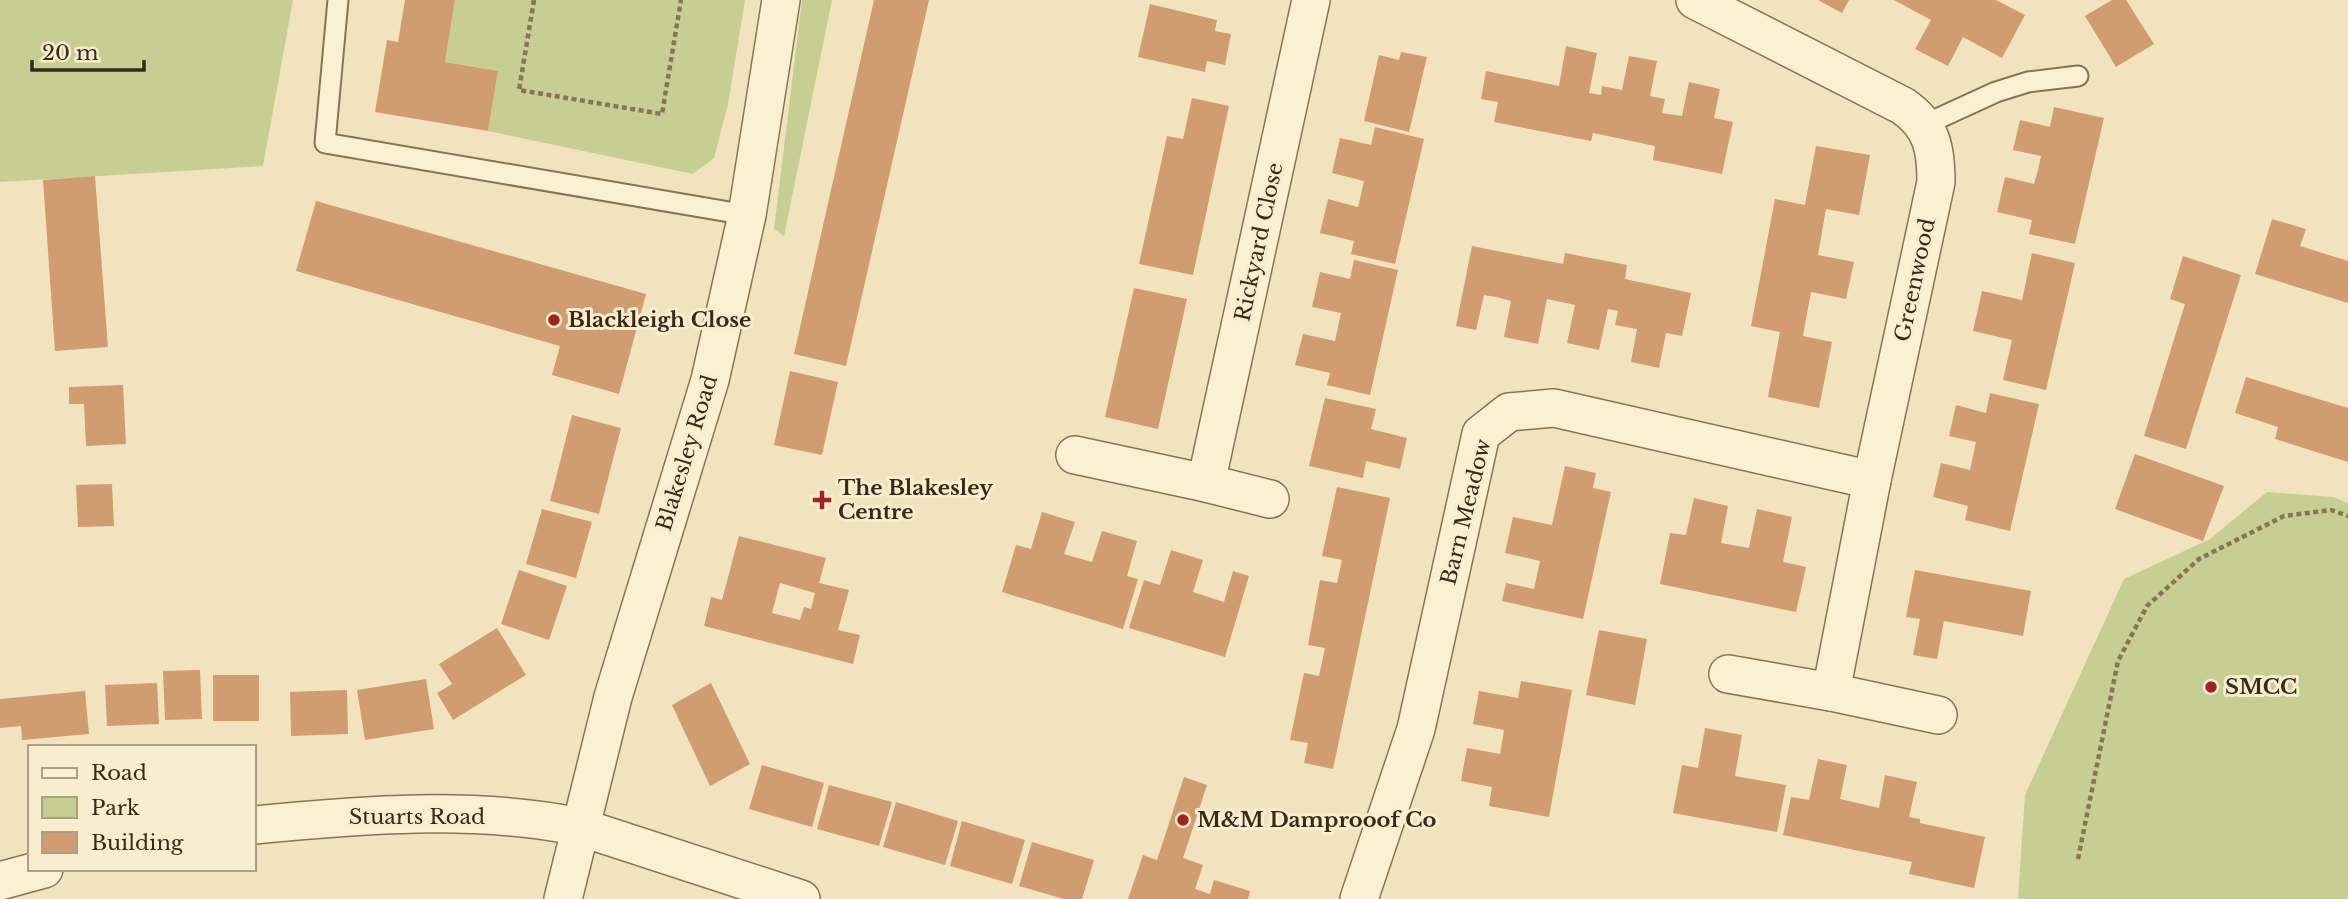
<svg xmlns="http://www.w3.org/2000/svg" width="2348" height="899" font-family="'Libre Baskerville',serif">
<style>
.green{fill:#c6cf91}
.building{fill:#d29c71;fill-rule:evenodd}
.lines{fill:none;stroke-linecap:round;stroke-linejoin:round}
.service-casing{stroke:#8a7355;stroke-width:23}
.minor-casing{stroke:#8a7355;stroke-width:40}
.path{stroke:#8a7355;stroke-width:4.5;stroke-dasharray:5 3.5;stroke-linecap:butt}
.service{stroke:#fbf0d1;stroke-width:19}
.minor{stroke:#fbf0d1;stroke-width:37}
.poi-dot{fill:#9d2421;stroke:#f8edce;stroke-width:2.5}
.labels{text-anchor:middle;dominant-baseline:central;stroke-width:6;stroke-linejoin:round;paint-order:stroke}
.street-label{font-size:21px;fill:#382a1b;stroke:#f8edce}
.poi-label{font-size:21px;font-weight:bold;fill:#382a1b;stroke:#f8edce;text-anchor:start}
</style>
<rect width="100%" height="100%" fill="#f1e3be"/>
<!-- green -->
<g class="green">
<polygon points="0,0 293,0 263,166 0,182"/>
<polygon points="455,0 745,0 728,104 714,158 693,174 488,131 498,71 445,62"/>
<polygon points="802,0 832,0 784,236 774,229"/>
<polygon points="2267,492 2333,497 2348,503 2348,899 2018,899 2025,795 2124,579 2210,539"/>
</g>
<!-- building -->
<g class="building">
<polygon points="405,0 455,0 445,62 498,71 488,131 375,112 387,40 398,42"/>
<polygon points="874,0 929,0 846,366 794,354"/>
<polygon points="1818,0 1849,0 1842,13"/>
<polygon points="1894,0 1996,0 2025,15 2002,58 1963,37 1948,66 1915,49 1931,20"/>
<polygon points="2112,0 2126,0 2154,44 2116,67 2085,16"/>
<polygon points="1150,4 1217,20 1215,31 1231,34 1225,65 1207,61 1205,72 1138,57"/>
<polygon points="1566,46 1597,53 1589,93 1601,95 1602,86 1622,90 1629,56 1657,61 1650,96 1665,99 1662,113 1682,116 1689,82 1720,89 1714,118 1733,122 1722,174 1653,160 1655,146 1593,133 1591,141 1494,122 1498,102 1481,99 1486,71 1559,86"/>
<polygon points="1401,52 1427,57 1409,132 1364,121 1379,55 1399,60"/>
<polygon points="1192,98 1229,106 1193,275 1139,264 1167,136 1183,139"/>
<polygon points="2054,107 2104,118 2075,244 2029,234 2032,220 1997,212 2005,177 2034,184 2038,170 2041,156 2013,150 2020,120 2050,127"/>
<polygon points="1375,127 1424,139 1395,264 1351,254 1354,241 1320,233 1328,199 1358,207 1364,181 1332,173 1340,138 1371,145"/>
<polygon points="1816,146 1870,155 1859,215 1826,209 1818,255 1854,262 1846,299 1811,292 1803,336 1832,342 1819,408 1768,397 1780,332 1751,326 1775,199 1805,205"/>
<polygon points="95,176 108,347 55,351 43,180"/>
<polygon points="316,201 646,294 619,394 552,375 560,346 296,271"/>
<polygon points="2272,219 2306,229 2300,246 2348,261 2348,303 2255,274"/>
<polygon points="1472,246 1563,264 1565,253 1627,265 1625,279 1691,293 1682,336 1666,333 1659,368 1631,362 1637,329 1615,325 1618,311 1608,309 1599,350 1567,343 1575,305 1547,299 1538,344 1504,337 1511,301 1496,297 1484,295 1476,330 1456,326"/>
<polygon points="2032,253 2075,263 2046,390 2003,380 2012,340 1973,331 1982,291 2022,300"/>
<polygon points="2183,256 2241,275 2186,449 2144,436 2185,304 2170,299"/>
<polygon points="1354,260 1398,270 1370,395 1327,385 1330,373 1295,365 1303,334 1335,341 1341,313 1312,307 1320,272 1350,279"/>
<polygon points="1134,288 1187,299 1158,429 1105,417"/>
<polygon points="790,371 838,382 822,455 774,445"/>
<polygon points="2246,377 2348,408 2348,462 2275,439 2278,427 2235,413"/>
<polygon points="123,385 126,444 86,446 84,404 69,404 69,387"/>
<polygon points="1990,393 2039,404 2010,531 1965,520 1968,506 1933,497 1941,463 1970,470 1976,442 1949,436 1956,405 1986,413"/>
<polygon points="1325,398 1376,409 1371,429 1407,438 1400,469 1366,461 1363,478 1309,466"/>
<polygon points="572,415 621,428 599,514 550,501"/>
<polygon points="2135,454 2224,486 2203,541 2115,509"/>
<polygon points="1565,466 1596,473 1593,488 1611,492 1583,619 1502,601 1506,583 1534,589 1540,561 1505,553 1513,517 1552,525"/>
<polygon points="112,484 114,526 78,527 76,485"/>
<polygon points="1337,487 1390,498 1333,769 1304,763 1308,743 1290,740 1304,673 1319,676 1325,648 1308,645 1320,580 1337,583 1342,560 1322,556"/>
<polygon points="1694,498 1728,506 1721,543 1749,548 1757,509 1792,517 1783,562 1806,567 1796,612 1660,584 1670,533 1686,535"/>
<polygon points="542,509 592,522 576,578 526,564"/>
<polygon points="1042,512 1075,522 1064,554 1092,562 1102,531 1137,541 1127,576 1138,579 1123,629 1002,592 1016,545 1031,549"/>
<path d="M739,536L826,558L819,583L849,590L838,630L860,635L853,664L704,626L711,597L722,600ZM780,583L815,593L811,609L804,607L800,620L772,613Z"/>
<polygon points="1171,550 1203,560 1193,592 1224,602 1233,571 1249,576 1225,657 1129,628 1144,580 1160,585"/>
<polygon points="519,570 567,586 549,640 501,624"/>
<polygon points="1915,570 2031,591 2023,636 1944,621 1937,659 1913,655 1920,619 1906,617"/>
<polygon points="497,628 526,675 453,720 437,693 452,684 439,664"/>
<polygon points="1599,630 1647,639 1635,705 1586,695"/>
<polygon points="200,670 202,719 165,720 163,671"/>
<rect x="213" y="675" width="46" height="46"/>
<polygon points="426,679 434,729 365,740 357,690"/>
<polygon points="1521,681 1572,690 1549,817 1489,806 1492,787 1461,781 1467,748 1500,754 1504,730 1473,724 1479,691 1518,698"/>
<polygon points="157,683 159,724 107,726 105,685"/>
<polygon points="711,683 750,764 710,786 672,705"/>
<polygon points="347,690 348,734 291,736 290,692"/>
<polygon points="85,691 89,734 22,740 21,726 0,728 0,699"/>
<polygon points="1705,728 1742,735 1735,776 1786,785 1777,832 1673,813 1682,765 1698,768"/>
<polygon points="1818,759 1847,765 1840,799 1879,808 1885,775 1917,782 1909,817 1920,819 1920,823 1985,837 1974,888 1909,874 1912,862 1783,835 1791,797 1809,800"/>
<polygon points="762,765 824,783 812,827 749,809"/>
<polygon points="1184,777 1207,785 1183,858 1203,865 1195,889 1210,894 1214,880 1250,891 1248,899 1128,899 1143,855 1157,860"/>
<polygon points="829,785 892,802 879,846 817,829"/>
<polygon points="896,802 958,821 945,865 883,847"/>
<polygon points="962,821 1025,840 1012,884 950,866"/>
<polygon points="1032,842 1094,860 1082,899 1064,899 1019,886"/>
</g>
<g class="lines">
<!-- service casing -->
<g class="service-casing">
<g id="service">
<polyline points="338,0 325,143 747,215"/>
<polyline points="1924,125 1996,92 2028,82 2078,76"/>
</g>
</g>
<!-- minor casing -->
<g class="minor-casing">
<g id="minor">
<path d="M1695,0L1903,106C1932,126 1936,149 1936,182L1872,480L1831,692L1938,715"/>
<polyline points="1075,455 1206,483 1311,0"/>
<polyline points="1206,483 1270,499"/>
<polyline points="1728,674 1831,692"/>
<path d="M254,825C359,815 475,805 580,827L801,899"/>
<polyline points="0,881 44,869"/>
<polyline points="563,899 613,697 710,380 747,215 781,0"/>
<polyline points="1359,899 1416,729 1481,434 1509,412 1554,408 1872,480"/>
</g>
</g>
<!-- path -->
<g class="path">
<polyline points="534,0 519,90 662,114 681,0"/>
<polyline points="2078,859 2118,661 2147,606 2199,559 2284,516 2331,510 2348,516"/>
</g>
<!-- service -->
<use href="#service" class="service"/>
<!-- minor -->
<use href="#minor" class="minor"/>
</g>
<!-- markers -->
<g class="poi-dot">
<circle cx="554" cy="320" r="7"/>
<path d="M818.5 489.5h7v7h7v7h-7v7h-7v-7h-7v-7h7z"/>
<circle cx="2211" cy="687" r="7"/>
<circle cx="1183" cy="820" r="7"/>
</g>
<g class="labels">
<!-- street labels -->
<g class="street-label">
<text transform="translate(1259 242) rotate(-78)">Rickyard Close</text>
<text transform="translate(1915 280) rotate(-78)">Greenwood</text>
<text transform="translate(687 453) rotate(-73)">Blakesley Road</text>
<text transform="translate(1466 512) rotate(-76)">Barn Meadow</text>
<text x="417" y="817">Stuarts Road</text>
</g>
<!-- poi labels -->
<g class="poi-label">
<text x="568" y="320">Blackleigh Close</text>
<text x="838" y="488">The Blakesley<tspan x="838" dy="24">Centre</tspan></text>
<text x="2225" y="687">SMCC</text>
<text x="1197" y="820">M&amp;M Damprooof Co</text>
</g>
</g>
<!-- legend -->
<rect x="28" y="745" width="228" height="126" fill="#f8edce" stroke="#ab9f86" stroke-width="2"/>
<rect x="42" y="768" width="35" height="10" fill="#fbf0d1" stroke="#ab9f86" stroke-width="2"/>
<text x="91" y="780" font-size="21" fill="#382a1b">Road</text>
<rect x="42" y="797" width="35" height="21" fill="#c6cf91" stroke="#ab9f86" stroke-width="2"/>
<text x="91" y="815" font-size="21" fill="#382a1b">Park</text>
<rect x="42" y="832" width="35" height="21" fill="#d29c71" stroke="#ab9f86" stroke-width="2"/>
<text x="91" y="850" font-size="21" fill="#382a1b">Building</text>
<!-- scale -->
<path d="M32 60v10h112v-10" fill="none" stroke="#382a1b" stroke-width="3.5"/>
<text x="42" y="60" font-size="21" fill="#382a1b" stroke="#f8edce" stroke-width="5" paint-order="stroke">20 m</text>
</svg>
